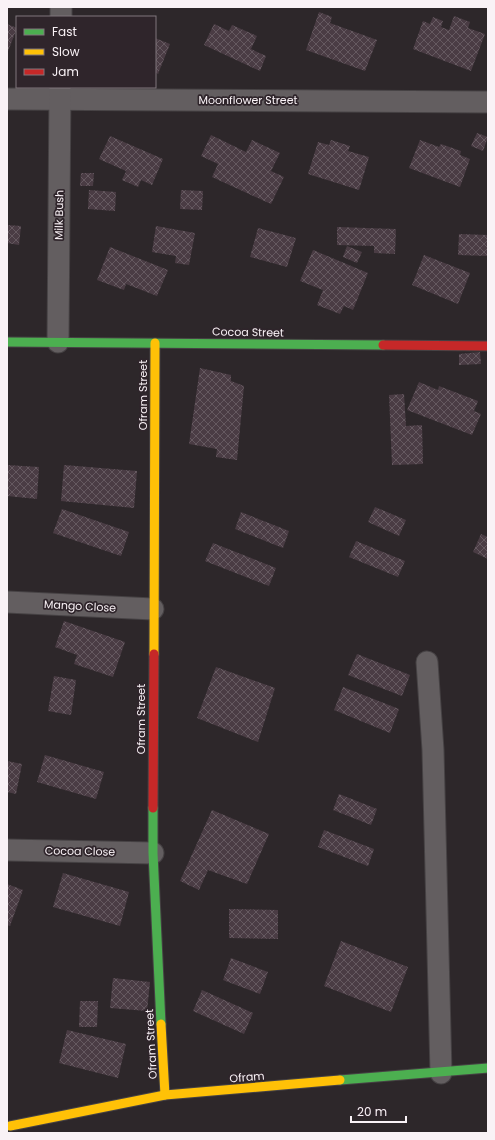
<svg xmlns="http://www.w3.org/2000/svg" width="495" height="1140" font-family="Poppins,sans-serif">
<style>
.building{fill:url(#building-cross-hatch)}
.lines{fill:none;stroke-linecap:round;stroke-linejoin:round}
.street-casing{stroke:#464244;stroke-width:23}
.fast-casing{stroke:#464244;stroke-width:11}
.slow-casing{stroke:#464244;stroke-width:11}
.jam-casing{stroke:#464244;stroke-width:11}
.street{stroke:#635e60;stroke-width:21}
.fast{stroke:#4caf50;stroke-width:9}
.slow{stroke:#ffc107;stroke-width:9}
.jam{stroke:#c62828;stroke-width:9}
.labels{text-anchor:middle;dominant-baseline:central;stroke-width:3.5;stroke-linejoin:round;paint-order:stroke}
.street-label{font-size:11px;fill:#f9f2f6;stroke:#2f252b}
</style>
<defs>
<pattern id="building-cross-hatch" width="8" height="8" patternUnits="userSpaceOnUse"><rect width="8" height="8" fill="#4a3c44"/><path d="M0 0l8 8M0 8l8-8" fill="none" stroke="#655960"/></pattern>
</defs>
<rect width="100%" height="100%" fill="#2d272a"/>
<!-- building -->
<g class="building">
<polygon points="319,12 332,17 330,23 377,40 365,71 306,50"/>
<polygon points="454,16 470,22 468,28 485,34 471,71 413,49 423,21 430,24 433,17 443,21 441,27 449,30"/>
<polygon points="7,24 17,28 7,54"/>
<polygon points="214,24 229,31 232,25 257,36 251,49 266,56 260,71 204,45"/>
<polygon points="155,38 170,44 158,74 155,72"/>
<polygon points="477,133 488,137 483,151 471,146"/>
<polygon points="211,135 246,152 252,140 280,153 271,171 284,177 271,204 212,177 218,164 201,156"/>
<polygon points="110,136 163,159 152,185 141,180 138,187 122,180 126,171 99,159"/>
<polygon points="331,140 350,146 348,151 369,157 359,190 308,174 318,142 329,145"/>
<polygon points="420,140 439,147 441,144 461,151 460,155 470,159 460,187 409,168"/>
<polygon points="81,173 94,173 93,186 80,186"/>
<polygon points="89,190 116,192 115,211 88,209"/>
<polygon points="181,190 203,191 202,210 180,209"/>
<polygon points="7,225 21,226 19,245 7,243"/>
<polygon points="156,226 195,233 189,265 175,263 176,256 152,252"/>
<polygon points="337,227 396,229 395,254 374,253 374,246 337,245"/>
<polygon points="258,228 296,238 287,267 250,257"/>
<polygon points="459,234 488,235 488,256 458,255"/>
<polygon points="347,246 362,252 357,263 343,257"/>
<polygon points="110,247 168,270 157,296 126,284 124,290 97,280"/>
<polygon points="313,250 368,273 353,310 344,306 340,314 317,305 323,290 300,281"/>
<polygon points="424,255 470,273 458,304 412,285"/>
<polygon points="480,352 481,364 459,365 459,354"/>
<polygon points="200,368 231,375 231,381 244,386 237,460 216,457 217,449 189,444"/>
<polygon points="419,382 438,390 439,386 478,401 474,411 481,414 472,435 407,410"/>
<polygon points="404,394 406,426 422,425 423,464 392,465 389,395"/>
<polygon points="7,465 39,467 37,499 7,496"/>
<polygon points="64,465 137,471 134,508 61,501"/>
<polygon points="375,507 406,520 399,536 368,522"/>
<polygon points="62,509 129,532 121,556 53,533"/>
<polygon points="241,512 289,531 283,548 235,529"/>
<polygon points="481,534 488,537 488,559 473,552"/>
<polygon points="356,541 405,561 398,577 349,557"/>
<polygon points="213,543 276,568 269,586 205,561"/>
<polygon points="64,621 125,642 113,677 74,664 77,655 55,647"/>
<polygon points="357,654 410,675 402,696 348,675"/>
<polygon points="216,667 275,688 258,742 197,718"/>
<polygon points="54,676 76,680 71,715 48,711"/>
<polygon points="343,687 399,709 390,733 334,710"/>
<polygon points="45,755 104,772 96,799 37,782"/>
<polygon points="7,761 22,764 16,794 7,792"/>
<polygon points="339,794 377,809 371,825 333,810"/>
<polygon points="212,810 269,834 247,884 208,870 199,890 180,881"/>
<polygon points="324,830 374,849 368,866 318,847"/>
<polygon points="63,873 129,892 120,926 53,907"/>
<polygon points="7,884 23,890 10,926 7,925"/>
<polygon points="229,909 278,910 278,939 229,938"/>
<polygon points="341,941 408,967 391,1012 324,986"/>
<polygon points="231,958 268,972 260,994 223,980"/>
<polygon points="113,978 150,982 147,1011 110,1008"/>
<polygon points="202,990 253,1013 244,1034 193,1011"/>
<polygon points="80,1001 98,1001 97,1027 79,1027"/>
<polygon points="67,1030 126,1044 118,1078 59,1063"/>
</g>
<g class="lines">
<!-- street casing -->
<g class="street-casing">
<g id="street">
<polyline points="61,17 61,7"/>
<polyline points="7,99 488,102"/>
<polyline points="58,342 60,87"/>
<polyline points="7,602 153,609"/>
<polyline points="427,662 433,750 441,1073"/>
<polyline points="7,850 153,853"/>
</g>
</g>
<!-- fast casing -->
<g class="fast-casing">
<g id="fast">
<polyline points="7,342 383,345"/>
<polyline points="153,808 153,853 161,1024"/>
<polyline points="340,1080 488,1068"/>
</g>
</g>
<!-- slow casing -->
<g class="slow-casing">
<g id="slow">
<polyline points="154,654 155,343"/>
<polyline points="161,1024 165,1095"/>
<polyline points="10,1126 165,1095 340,1080"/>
</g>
</g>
<!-- jam casing -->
<g class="jam-casing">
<g id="jam">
<polyline points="383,345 488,346"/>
<polyline points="153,808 154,654"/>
</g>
</g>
<!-- street -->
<use href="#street" class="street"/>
<!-- fast -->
<use href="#fast" class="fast"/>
<!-- slow -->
<use href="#slow" class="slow"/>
<!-- jam -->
<use href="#jam" class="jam"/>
</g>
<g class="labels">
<!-- street labels -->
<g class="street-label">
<text x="248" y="100">Moonflower Street</text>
<text transform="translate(59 215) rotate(-89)">Milk Bush</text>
<text transform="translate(248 332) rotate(1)">Cocoa Street</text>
<text transform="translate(143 395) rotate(-90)">Ofram Street</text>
<text transform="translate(80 606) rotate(3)">Mango Close</text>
<text transform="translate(141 719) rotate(-90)">Ofram Street</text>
<text transform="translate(80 851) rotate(1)">Cocoa Close</text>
<text transform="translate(151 1044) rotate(-93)">Ofram Street</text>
<text transform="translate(247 1077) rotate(-5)">Ofram</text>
</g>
</g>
<!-- border -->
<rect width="495" height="1140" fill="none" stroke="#f9f2f6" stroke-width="16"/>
<!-- legend -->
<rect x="16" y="16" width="140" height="72" fill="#2f252b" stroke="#80777c"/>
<rect x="24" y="29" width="20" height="6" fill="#4caf50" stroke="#80777c"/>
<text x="52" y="36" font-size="12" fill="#f9f2f6">Fast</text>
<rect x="24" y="49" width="20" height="6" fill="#ffc107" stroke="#80777c"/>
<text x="52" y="56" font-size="12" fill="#f9f2f6">Slow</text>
<rect x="24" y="69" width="20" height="6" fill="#c62828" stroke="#80777c"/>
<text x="52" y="76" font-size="12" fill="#f9f2f6">Jam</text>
<!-- scale -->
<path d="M351 1116v6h55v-6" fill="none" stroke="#f9f2f6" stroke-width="2"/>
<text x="357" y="1116" font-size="12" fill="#f9f2f6" stroke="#2f252b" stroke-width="3" paint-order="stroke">20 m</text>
</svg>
